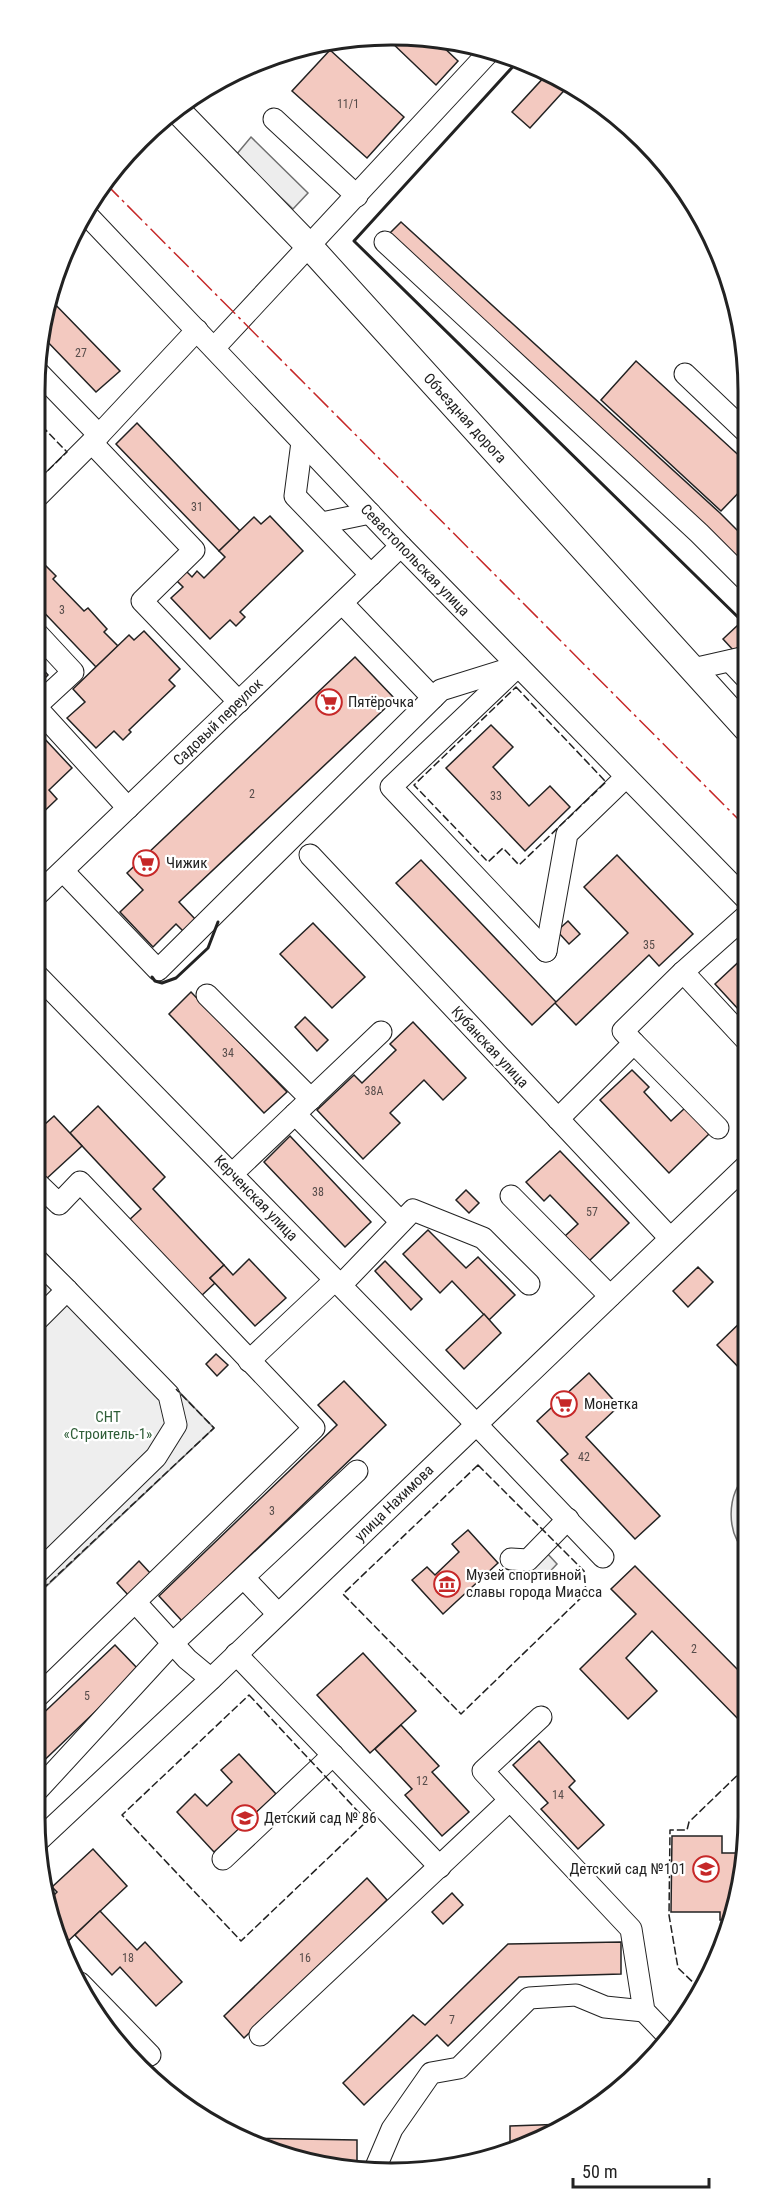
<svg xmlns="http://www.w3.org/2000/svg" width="783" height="2208" font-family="'Roboto Condensed',sans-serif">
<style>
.green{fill:#eee;stroke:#6f6f6f;stroke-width:1.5}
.parking{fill:#ededed;stroke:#6f6f6f;stroke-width:1.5}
.building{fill:#f3c9c0;stroke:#222;stroke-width:1.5}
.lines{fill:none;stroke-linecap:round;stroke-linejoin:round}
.minor-casing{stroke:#222;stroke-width:23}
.major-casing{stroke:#222;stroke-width:28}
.minor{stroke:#fff;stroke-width:21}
.major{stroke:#fff;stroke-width:26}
.fence{stroke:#222;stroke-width:1.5;stroke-dasharray:8 3;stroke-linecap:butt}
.wall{stroke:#222;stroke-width:3}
.power{stroke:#c62828;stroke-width:1.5;stroke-dasharray:21 4.5 3 4.5;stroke-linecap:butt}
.labels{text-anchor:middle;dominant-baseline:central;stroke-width:4.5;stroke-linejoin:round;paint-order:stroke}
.number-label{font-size:12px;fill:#564c4a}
.street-label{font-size:15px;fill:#222;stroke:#fff}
.poi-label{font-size:15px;fill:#222;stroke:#fff;text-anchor:start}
.park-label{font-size:15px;fill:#2f5e38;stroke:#fff}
.rim{fill:none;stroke:#222;stroke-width:3}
</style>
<rect width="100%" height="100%" fill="#fff"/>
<!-- green -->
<g class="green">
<polygon points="35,1242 214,1428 35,1597"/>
<path d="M748,1473V1554C725,1534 726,1494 748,1473Z"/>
</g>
<!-- parking -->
<g class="parking">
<polygon points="251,137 308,193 293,209 236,155"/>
<polygon points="546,1552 557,1564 542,1580 530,1569"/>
</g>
<!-- building -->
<g class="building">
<polygon points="389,40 440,44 458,61 436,85"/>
<polygon points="330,50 404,117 367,158 292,91"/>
<polygon points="548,73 571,83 530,128 512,112"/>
<polygon points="401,222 720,513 746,539 746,565 390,233"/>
<polygon points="48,297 120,371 96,392 42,336"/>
<polygon points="636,361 746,462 746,485 721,511 601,400"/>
<polygon points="137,423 240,531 219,551 116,444"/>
<polygon points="270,516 303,551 240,612 245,617 236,626 230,620 210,639 171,598 183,587 175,579 185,570 192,577 197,571 204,578 225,557 219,551 254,517 261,524"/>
<polygon points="36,556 56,576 53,579 84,611 88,608 107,629 104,632 118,646 96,667 34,602 34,558"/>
<polygon points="739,624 746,631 746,639 734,651 723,639"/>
<polygon points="144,631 180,669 169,680 175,686 129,730 131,732 123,740 114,731 96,748 67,718 85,702 73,689 129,635 134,640"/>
<polygon points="355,657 395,699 179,902 195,919 183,931 176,924 153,947 120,912 143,890 127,873"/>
<polygon points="39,665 48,675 38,685 34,680 34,670"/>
<polygon points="491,725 513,747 493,767 529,806 550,786 570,807 525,851 446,768"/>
<polygon points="42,736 72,768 49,790 57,799 34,821 34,743"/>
<polygon points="617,855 693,934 659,966 649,955 576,1025 555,1003 532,1025 396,883 421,860 556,1002 628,933 584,887"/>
<polygon points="568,921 580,934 569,944 557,931"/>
<polygon points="313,923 365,977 332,1008 280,954"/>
<polygon points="746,955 747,1005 746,1004 739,1010 715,984"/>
<polygon points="191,992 287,1092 264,1113 169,1014"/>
<polygon points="305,1017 328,1040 317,1051 295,1027"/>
<polygon points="413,1022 466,1078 443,1100 424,1080 390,1113 400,1123 363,1159 317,1110 354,1075 362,1083 396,1050 390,1044"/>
<polygon points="632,1070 649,1087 644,1092 671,1121 685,1108 709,1134 669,1173 600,1100"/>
<polygon points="98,1106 165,1177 153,1189 224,1265 210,1278 215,1283 200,1297 128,1221 141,1209 70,1133"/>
<polygon points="54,1116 82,1146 45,1180 34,1169 34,1134"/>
<polygon points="290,1136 371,1222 345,1247 264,1162"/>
<polygon points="560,1151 629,1223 589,1261 565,1236 578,1224 550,1195 544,1201 526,1182"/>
<polygon points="466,1190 479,1203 469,1213 456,1200"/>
<polygon points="428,1230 466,1268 478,1257 515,1295 489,1320 452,1281 440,1293 403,1254"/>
<polygon points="249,1259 286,1298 255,1326 210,1278 224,1265 233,1275"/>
<polygon points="385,1261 422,1299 411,1310 375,1271"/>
<polygon points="698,1267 713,1282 688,1307 673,1291"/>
<polygon points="484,1314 501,1333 464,1369 446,1350"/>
<polygon points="747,1316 748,1377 717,1345"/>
<polygon points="216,1354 228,1365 217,1376 206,1364"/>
<polygon points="589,1373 619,1406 586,1437 660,1516 635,1539 561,1460 568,1454 537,1421"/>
<polygon points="344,1381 386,1425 182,1621 159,1596 337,1425 318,1405"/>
<polygon points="468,1530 498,1563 443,1614 412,1580 427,1567 435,1575 459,1552 452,1544"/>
<polygon points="139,1561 151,1574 129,1596 117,1583"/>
<polygon points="635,1566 748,1680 748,1717 742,1723 652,1631 626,1658 657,1691 628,1719 580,1669 636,1614 611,1589"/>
<polygon points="115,1645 139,1670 34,1770 34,1722"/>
<polygon points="363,1653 416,1711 370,1753 317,1695"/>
<polygon points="401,1725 439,1766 432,1772 469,1812 442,1836 405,1795 412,1789 375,1749"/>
<polygon points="539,1741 575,1781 569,1787 604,1825 578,1849 541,1809 548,1803 513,1765"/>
<polygon points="239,1754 276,1794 214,1852 177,1812 195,1794 207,1806 232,1782 221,1770"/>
<polygon points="672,1836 722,1836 722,1853 744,1853 736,1909 731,1920 720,1920 720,1912 671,1912"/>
<polygon points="93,1849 127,1886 66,1943 58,1935 51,1898 57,1892 52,1887"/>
<polygon points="367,1878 387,1900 244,2038 224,2016"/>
<polygon points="452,1893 463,1905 443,1924 432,1912"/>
<polygon points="100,1911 137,1950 145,1942 182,1982 156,2006 120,1967 112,1975 75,1935"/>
<polygon points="621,1942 621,1974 519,1977 448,2046 437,2035 364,2105 343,2083 413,2015 425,2025 508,1944"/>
<polygon points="567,2124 510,2149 510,2126"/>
<polygon points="247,2138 357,2140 357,2169 341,2169 245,2140"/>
</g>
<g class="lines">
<!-- minor casing -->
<g class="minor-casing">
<g id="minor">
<polyline points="274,119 357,196"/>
<polyline points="88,216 401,546 747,900"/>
<polyline points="385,242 699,533 746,580"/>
<polyline points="214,348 491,50"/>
<polyline points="37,371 99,435 197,330"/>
<polyline points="685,374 746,432"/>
<polyline points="302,442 295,496 371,575"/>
<polyline points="92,443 194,550 142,601 239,702"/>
<polyline points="34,500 99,435"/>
<polyline points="322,523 370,513"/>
<polyline points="342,603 433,698"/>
<polyline points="34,630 73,672 34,708"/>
<polyline points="730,661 746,678"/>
<polyline points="693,669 746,657"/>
<polyline points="513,671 391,787 546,951"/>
<polyline points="36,707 128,808"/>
<polyline points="310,855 670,1238"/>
<polyline points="63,871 158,970 441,690 518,666"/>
<polyline points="34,898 401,546"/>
<polyline points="546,951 567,834 626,777"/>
<polyline points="34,972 476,1424 603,1557"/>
<polyline points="683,972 747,1041"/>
<polyline points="207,995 311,1099"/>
<polyline points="634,1043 718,1128"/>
<polyline points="295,1114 401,1222"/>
<polyline points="558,1119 634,1043 623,1031 683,972 747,915"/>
<polyline points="232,1174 381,1032"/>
<polyline points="34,1180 59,1204 80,1182 314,1428 34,1700"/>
<polyline points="511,1196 610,1296"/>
<polyline points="34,1257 67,1290"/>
<polyline points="341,1285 413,1210 483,1238 529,1284"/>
<polyline points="34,1323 67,1290 169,1395 176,1425 156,1457 34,1576"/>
<polyline points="249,1361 335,1280"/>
<polyline points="511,1559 528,1560 568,1519"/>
<polyline points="244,1578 278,1614"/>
<polyline points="136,1603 187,1659 211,1679"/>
<polyline points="236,1654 440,1867"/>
<polyline points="34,1794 173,1643 357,1471"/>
<polyline points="510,1800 483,1771 541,1717"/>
<polyline points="39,1840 211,1679 747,1165"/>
<polyline points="223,1859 333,1755"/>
<polyline points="80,1983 150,2055"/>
<polyline points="260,2035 510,1800 631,1929 644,2011 668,2036"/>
<polyline points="375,2169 392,2129 431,2073 459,2068 529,1998 576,1995 605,2007 644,2011"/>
</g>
</g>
<!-- major casing -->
<g class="major-casing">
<polyline id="major" points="179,112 310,247 746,728"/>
</g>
<!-- minor -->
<use href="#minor" class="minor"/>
<!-- major -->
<use href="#major" class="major"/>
<!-- fence -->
<g class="fence">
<polyline points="34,418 67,452 34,484"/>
<polygon points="516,687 606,782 519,865 503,848 488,862 414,785"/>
<polyline points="34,1242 43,1251"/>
<polygon points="478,1465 584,1571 586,1593 461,1714 343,1594"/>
<polyline points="34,1597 214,1428 176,1389"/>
<polygon points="249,1695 367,1821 241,1941 122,1815"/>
<polyline points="700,1989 678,1968 669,1915 670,1830 687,1830 689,1822 748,1765"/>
</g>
<!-- wall -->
<g class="wall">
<polyline points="518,61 354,241 746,625"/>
<polyline points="152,977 155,981 162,983 176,978 208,948 218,922"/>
</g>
<!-- power -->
<polyline class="power" points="104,182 746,827"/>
</g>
<!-- icons -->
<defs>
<g id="supermarket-ring" transform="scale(1.35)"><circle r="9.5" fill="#fff" stroke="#c62828" stroke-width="1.5"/><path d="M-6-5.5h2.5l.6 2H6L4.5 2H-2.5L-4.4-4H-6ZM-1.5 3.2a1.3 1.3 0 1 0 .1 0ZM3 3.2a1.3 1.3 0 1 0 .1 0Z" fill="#c62828"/></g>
<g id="museum-ring" transform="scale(1.35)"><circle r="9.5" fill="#fff" stroke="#c62828" stroke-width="1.5"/><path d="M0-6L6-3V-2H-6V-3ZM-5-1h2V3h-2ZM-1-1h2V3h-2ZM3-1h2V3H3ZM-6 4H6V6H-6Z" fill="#c62828"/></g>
<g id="school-ring" transform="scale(1.35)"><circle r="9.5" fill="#fff" stroke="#c62828" stroke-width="1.5"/><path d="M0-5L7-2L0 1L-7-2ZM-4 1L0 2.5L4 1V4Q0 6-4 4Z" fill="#c62828"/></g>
</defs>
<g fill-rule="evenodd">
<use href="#supermarket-ring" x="329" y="702"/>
<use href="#supermarket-ring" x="146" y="863"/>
<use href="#supermarket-ring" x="564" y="1404"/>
<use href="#museum-ring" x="447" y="1584"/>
<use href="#school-ring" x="245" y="1818"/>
<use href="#school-ring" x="706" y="1869"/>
</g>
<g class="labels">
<!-- number labels -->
<g class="number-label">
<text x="348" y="104">11/1</text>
<text x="81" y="353">27</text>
<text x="197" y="507">31</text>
<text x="62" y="610">3</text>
<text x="252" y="794">2</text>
<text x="496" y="796">33</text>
<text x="649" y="945">35</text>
<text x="228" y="1053">34</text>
<text x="374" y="1091">38А</text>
<text x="318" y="1192">38</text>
<text x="592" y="1212">57</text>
<text x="584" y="1457">42</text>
<text x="272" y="1511">3</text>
<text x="694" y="1649">2</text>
<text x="87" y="1696">5</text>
<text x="422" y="1781">12</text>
<text x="558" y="1795">14</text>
<text x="128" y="1958">18</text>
<text x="305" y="1958">16</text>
<text x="452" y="2020">7</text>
</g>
<!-- street labels -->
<g class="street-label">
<text transform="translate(465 418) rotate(48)">Объездная дорога</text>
<text transform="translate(415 560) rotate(46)">Севастопольская улица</text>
<text transform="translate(218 722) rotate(-44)">Садовый переулок</text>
<text transform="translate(490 1047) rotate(47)">Кубанская улица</text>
<text transform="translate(256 1198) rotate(46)">Керченская улица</text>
<text transform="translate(394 1503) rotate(-44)">улица Нахимова</text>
</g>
<!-- poi labels -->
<g class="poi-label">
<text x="348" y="702">Пятёрочка</text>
<text x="166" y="863">Чижик</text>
<text x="584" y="1404">Монетка</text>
<text x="466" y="1575">Музей спортивной<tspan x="466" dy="17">славы города Миасса</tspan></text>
<text x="264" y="1818">Детский сад № 86</text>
<text x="686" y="1869" text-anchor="end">Детский сад №101</text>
</g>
<!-- park labels -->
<g class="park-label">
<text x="108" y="1417">СНТ<tspan x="108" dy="17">«Строитель-1»</tspan></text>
</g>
</g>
<!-- crop -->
<path d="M0 0H783V2208H0ZM391 45H392A346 346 0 0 1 738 391V1817A346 346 0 0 1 392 2163H391A346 346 0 0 1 45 1817V391A346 346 0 0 1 391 45Z" fill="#fff" fill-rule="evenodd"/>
<path class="rim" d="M391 45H392A346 346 0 0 1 738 391V1817A346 346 0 0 1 392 2163H391A346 346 0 0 1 45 1817V391A346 346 0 0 1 391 45Z"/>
<!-- scale -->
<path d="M573 2178v9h136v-9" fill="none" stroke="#222222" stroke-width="3"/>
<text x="582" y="2178" font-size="18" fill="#222222" stroke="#ffffff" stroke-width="4.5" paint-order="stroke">50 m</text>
</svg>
